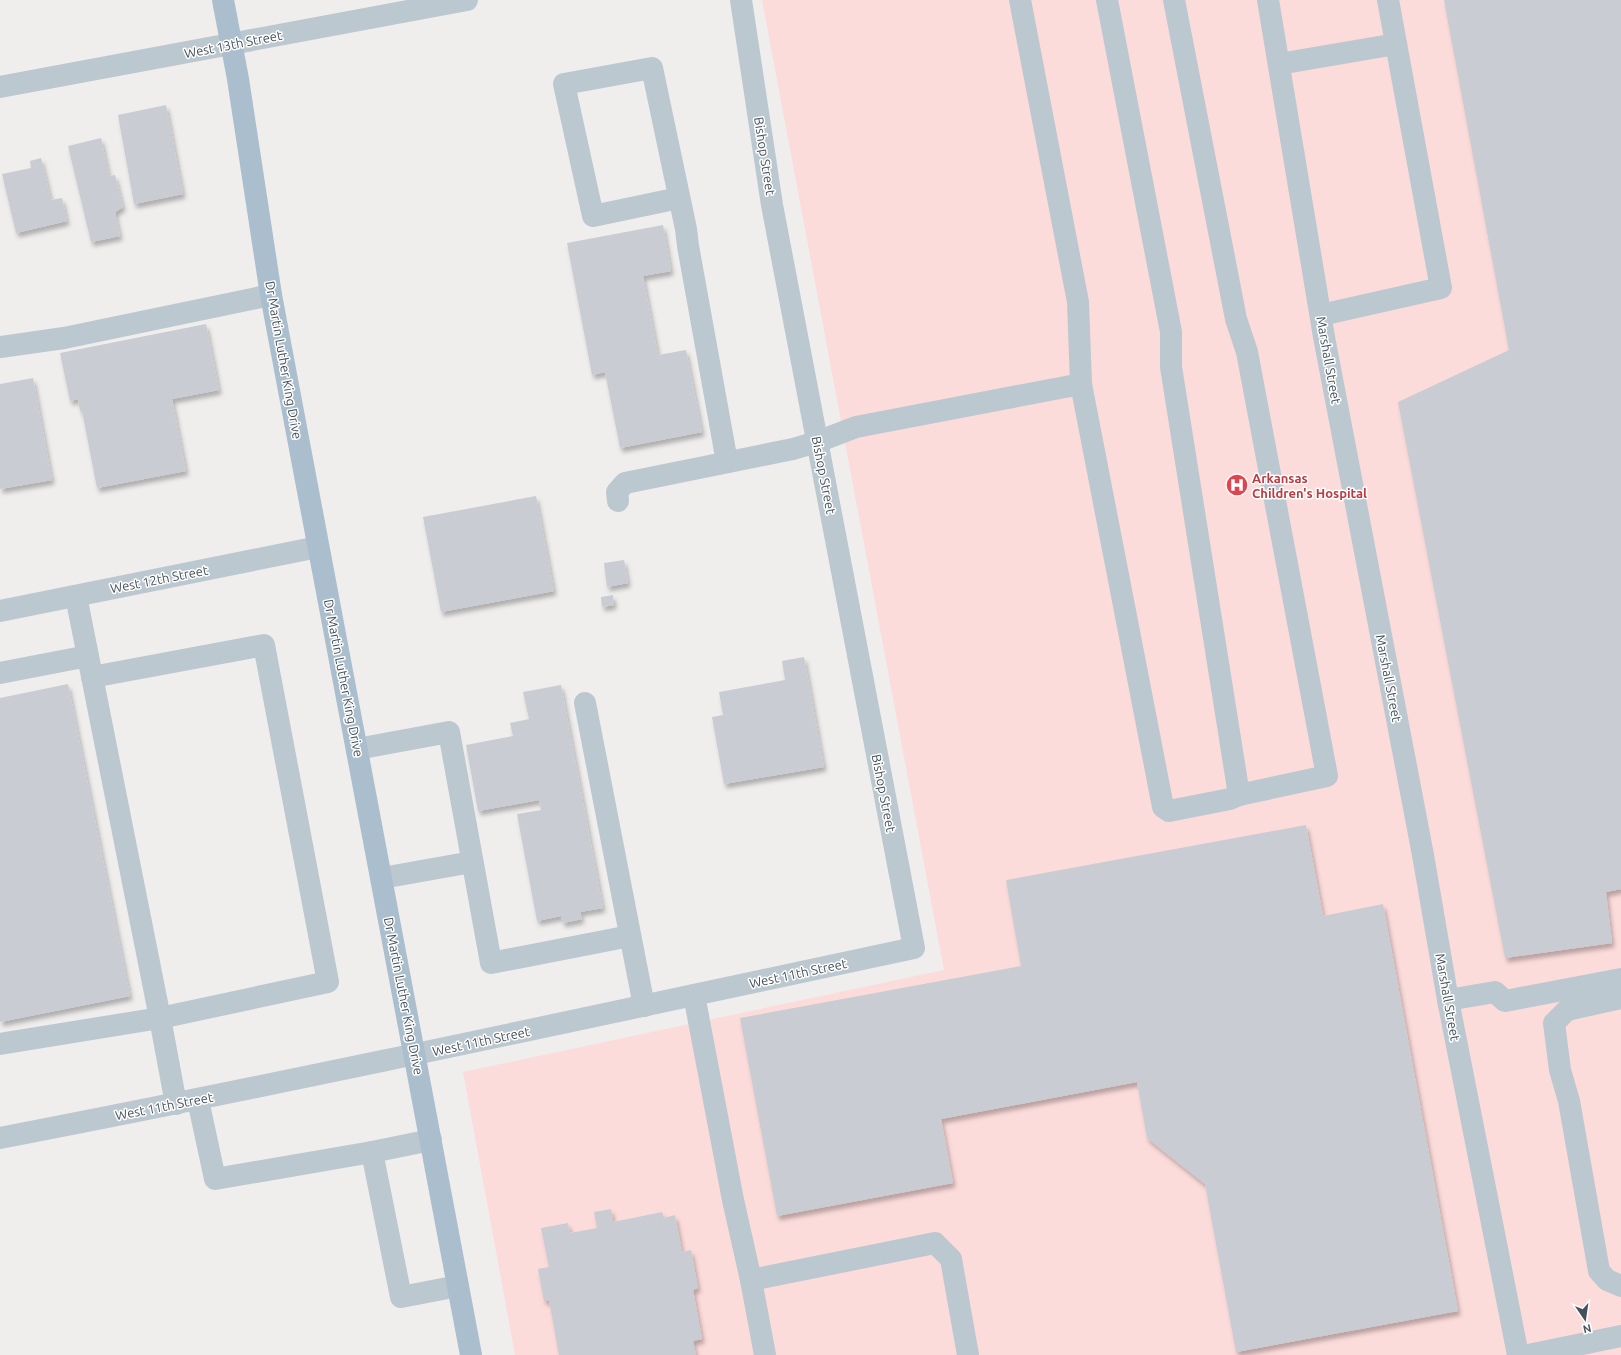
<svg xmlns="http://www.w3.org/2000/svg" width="1621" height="1355" font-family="Ubuntu,sans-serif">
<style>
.medical{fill:#fcdcdb}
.building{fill:#c9ccd2;filter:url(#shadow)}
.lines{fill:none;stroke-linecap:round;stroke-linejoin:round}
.minor{stroke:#bcc8d0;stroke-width:22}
.major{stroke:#abbece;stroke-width:22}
.labels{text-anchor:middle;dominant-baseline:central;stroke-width:3;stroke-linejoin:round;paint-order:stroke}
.street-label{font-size:13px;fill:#44515b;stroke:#fff}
.health-label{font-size:13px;font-weight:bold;fill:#be3a42;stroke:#fff;text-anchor:start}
</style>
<defs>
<filter id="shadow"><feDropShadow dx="2.5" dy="4.5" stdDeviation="2" flood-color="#0004"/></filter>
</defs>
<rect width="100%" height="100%" fill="#f0eded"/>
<!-- medical -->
<polygon class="medical" points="762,0 1621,0 1621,1355 515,1355 463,1072 944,970"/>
<!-- building -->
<g class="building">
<polygon points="1444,0 1621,0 1621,889 1606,892 1612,943 1505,958 1398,402 1509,350"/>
<polygon points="166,105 183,194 134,204 118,115"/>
<polygon points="101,138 109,176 115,175 123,207 115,212 120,236 91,242 68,146"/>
<polygon points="41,158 51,200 62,198 67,221 16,233 2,174 31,168 30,161"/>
<polygon points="663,225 671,271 643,276 658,355 686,350 702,432 620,448 605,372 592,375 567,243"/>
<polygon points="206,324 219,390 172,399 186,471 97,488 82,411 80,411 78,399 70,401 60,353"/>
<polygon points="33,378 52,480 0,489 0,384"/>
<polygon points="536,496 554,591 441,612 423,517"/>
<polygon points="624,560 628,583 607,587 604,563"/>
<polygon points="613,595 614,605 602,607 601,597"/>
<polygon points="804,657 824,767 724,784 712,717 723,715 719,692 785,680 782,661"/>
<polygon points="68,684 130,996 0,1022 0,698"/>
<polygon points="561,685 603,908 580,912 582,919 563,923 561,916 537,921 517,814 541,810 539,800 478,811 466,745 513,736 510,723 529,719 523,692"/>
<polygon points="1306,825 1323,916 1383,904 1458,1311 1236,1352 1205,1184 1147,1138 1137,1082 941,1119 953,1183 777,1216 740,1018 1021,966 1006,880"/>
<polygon points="611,1209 613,1222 662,1212 664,1218 675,1215 682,1252 691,1250 698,1288 693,1290 702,1339 693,1341 696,1355 559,1355 549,1300 544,1301 538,1269 549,1267 541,1228 568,1223 570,1233 597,1228 594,1212"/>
</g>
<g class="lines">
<!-- minor -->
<g class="minor">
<polyline points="1020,0 1078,302 1081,384 1163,807 1169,811 1230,799 1239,795 1171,367 1171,332 1107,0"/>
<polyline points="1174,0 1236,319 1247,352 1327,776 1239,795"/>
<polyline points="1268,0 1324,337 1423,855 1448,1000 1518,1355"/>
<polyline points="1279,64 1396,44"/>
<polyline points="0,87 467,0"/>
<polyline points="679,198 593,216 564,84 652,68 686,229 688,246 727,462"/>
<polyline points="1321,315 1441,288 1388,0"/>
<polyline points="0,347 64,338 271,295"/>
<polyline points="618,501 617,492 625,483 793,449 817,442 856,427 1081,384"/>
<polyline points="76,596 160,1018 176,1104"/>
<polyline points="0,611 318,547"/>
<polyline points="0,673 88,656"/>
<polyline points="585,703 644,1006"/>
<polyline points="357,749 449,732 491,963 630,936"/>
<polyline points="382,878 472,862"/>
<polyline points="694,995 733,1200 751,1280"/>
<polyline points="1621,998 1567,1010 1554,1023 1560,1070 1569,1101 1599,1271 1607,1280 1621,1286"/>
<polyline points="1448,1000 1495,992 1505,1001 1621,979"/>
<polyline points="0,1044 160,1018 328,982 264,645 92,677"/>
<polyline points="198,1100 215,1179 372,1152 431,1140"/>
<path d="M0,1138C306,1079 609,1013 914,948L772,205L741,0"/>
<polyline points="372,1152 401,1297 458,1286"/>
<polyline points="765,1355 751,1280 935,1243 951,1259 968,1355"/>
<polyline points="1528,1355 1621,1336"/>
</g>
<!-- major -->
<polyline class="major" points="223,0 238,79 271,295 471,1355"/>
</g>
<!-- icons -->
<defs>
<g id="hospital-disc" transform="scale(1.15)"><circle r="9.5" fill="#e0444e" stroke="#fff"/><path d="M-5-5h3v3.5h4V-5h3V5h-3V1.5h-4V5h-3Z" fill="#fff"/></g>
</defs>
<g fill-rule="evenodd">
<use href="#hospital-disc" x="1237" y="485"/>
</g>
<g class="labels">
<!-- street labels -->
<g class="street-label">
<text transform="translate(233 44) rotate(-11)">West 13th Street</text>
<text transform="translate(765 156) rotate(81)">Bishop Street</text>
<text transform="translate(284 360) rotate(80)">Dr Martin Luther King Drive</text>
<text transform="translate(1329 360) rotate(80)">Marshall Street</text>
<text transform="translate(824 475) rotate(79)">Bishop Street</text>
<text transform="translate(159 579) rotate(-11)">West 12th Street</text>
<text transform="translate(344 678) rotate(79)">Dr Martin Luther King Drive</text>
<text transform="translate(1389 678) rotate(79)">Marshall Street</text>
<text transform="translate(884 793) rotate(79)">Bishop Street</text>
<text transform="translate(798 973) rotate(-12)">West 11th Street</text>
<text transform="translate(404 996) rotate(79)">Dr Martin Luther King Drive</text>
<text transform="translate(1448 997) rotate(80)">Marshall Street</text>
<text transform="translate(481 1041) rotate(-12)">West 11th Street</text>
<text transform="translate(164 1106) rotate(-11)">West 11th Street</text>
</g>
<!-- health labels -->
<g class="health-label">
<text x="1252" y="478">Arkansas<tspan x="1252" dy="15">Children's Hospital</tspan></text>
</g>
</g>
<!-- north arrow -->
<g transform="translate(1585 1319) rotate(167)" stroke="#ffffff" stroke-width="3" paint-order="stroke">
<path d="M0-3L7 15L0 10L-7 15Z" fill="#44515b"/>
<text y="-6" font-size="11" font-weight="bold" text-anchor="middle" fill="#44515b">N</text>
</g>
</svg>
